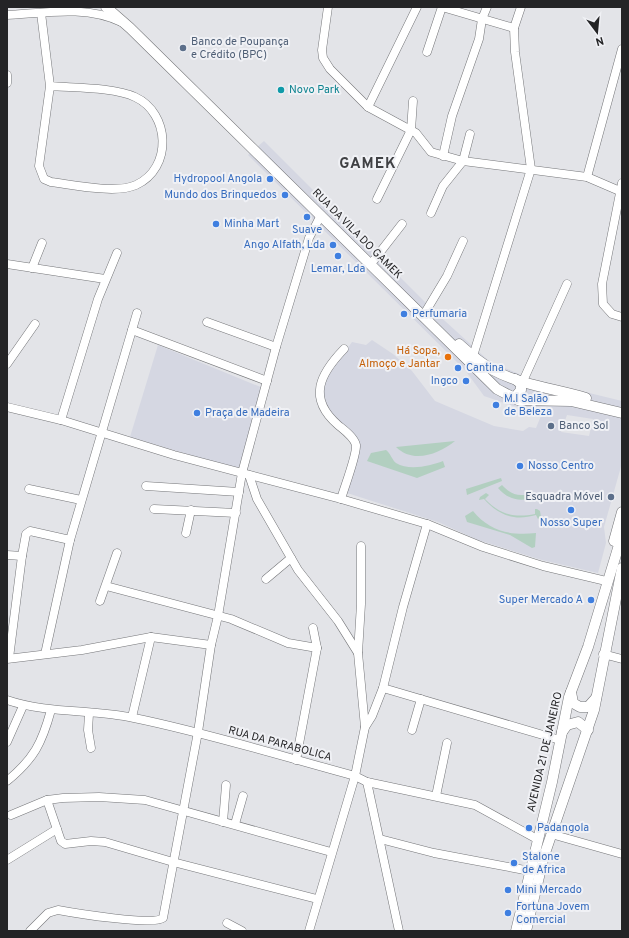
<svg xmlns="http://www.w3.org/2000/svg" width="629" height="938" font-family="Overpass,sans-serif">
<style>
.built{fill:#d5d7e2;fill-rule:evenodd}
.green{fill:#b2cfc0}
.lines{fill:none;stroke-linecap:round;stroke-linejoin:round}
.minor-casing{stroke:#757679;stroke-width:9}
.major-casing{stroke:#757679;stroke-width:11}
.minor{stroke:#fff;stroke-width:8}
.major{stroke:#fff;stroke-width:10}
.service-dot{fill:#5c6f8a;stroke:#f0f1f5;stroke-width:1.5}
.culture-dot{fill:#0f9aa8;stroke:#f0f1f5;stroke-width:1.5}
.shop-dot{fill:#3f7fe0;stroke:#f0f1f5;stroke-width:1.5}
.food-dot{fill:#e8710a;stroke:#f0f1f5;stroke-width:1.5}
.labels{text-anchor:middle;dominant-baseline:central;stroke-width:4;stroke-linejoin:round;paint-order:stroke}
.service-label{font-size:11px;fill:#4e5e75;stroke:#f0f1f5;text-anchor:start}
.culture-label{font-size:11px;fill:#0d838f;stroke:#f0f1f5;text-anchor:start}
.shop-label{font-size:11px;fill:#366cbe;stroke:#f0f1f5;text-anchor:start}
.street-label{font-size:11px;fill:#242426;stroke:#f0f1f5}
.food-label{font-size:11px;fill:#c56008;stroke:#f0f1f5;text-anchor:end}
.district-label{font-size:15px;font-weight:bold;letter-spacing:1px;fill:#404144;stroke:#f0f1f5}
</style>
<rect width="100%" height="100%" fill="#e3e4e8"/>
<!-- built -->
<g class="built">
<path d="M264,141L434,311L489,361L528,378L622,401V463L604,527L606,543L598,573L542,560L478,540L438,522L347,493L359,441L332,414L323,401L321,386L352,342L366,345L372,340L393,354L412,371L435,401L494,426L523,431L529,427L536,428L543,411L513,406L484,396L465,370L248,155ZM567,415L593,419L589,436L561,432Z"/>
<polygon points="158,345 263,388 240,470 130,437"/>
</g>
<!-- green -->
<g class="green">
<path d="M455,441C439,454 413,464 396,447Z"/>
<path d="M386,450C391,454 392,460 396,463C409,471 430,466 443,461L445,467L417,478L367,461L371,453Z"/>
<polygon points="501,478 502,481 467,495 466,489"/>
<path d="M502,485C511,495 521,498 533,492L536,496C522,503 508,500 498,488Z"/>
<path d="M486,493L489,495L485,499C500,515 515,518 535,514V509H537L540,511L541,517L538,519L536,515C515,521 499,516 484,499L479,500L480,497Z"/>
<path d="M473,511C489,531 511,536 536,533L535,547L532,548L510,535L467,522L465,516Z"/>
</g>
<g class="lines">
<!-- minor casing -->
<g class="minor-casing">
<g id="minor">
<polyline points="328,7 322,50 323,58 330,69 368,107 416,133 431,152 463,161 587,177 622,192"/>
<polyline points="442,7 514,28"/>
<path d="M41,13L50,86L39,166L44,179L51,182C74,185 116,194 136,185C173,168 170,113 135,97C114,87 73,88 50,86"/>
<path d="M7,15C44,13 86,5 121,22"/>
<polyline points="427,52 442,7"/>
<polyline points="7,75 7,83"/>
<polyline points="368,107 417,7"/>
<polyline points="443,156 452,116 479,39 482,19 487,7"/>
<polyline points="587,177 622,49"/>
<polyline points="622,183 602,284 603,304 612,314 622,317"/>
<polyline points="377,199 411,130 413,101"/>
<polyline points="431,213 443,186 463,161 470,134"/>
<polyline points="374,260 402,224"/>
<polyline points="7,264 105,279"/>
<polyline points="32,268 42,243"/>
<polyline points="426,311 447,276 463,241"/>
<polyline points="207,322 276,347"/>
<polyline points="132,330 267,381"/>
<polyline points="473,356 531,169 515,52 514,28 521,7"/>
<polyline points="7,364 35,324"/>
<polyline points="523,381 567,284"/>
<polyline points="7,407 61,420 174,455 341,499 427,524 483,547 543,566 606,581"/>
<polyline points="61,420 98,299 117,253"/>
<polyline points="249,475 257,499 298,570 338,621 358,653"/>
<polyline points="146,486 239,492"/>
<polyline points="29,489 81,500"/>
<path d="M341,499C344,488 357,455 356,445C354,437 344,430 338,425C307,398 320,374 344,349"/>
<polyline points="154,509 236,513"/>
<polyline points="186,533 191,510"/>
<polyline points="361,546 361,604 358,653 365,727"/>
<polyline points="7,555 22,556 9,658"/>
<polyline points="22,556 26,534 30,531 70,540"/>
<polyline points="266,579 291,558"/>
<polyline points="106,586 231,619 288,643 317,648"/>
<polyline points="100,601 117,553"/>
<polyline points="45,654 70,540 137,313"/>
<polyline points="603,654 622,659"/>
<polyline points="7,659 82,650 151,637 211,645"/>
<polyline points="383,688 560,740"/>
<path d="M7,700C48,714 92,709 134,718C208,733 281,756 355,776L367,782L475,805L537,839"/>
<polyline points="89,714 88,730 91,748"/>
<polyline points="132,717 151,637"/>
<polyline points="412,730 421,699"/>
<polyline points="7,742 23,706"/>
<polyline points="296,760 317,648 313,628"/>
<path d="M7,781C34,759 42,743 51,710"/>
<polyline points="367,782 399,931"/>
<polyline points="436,796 447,743"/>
<polyline points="47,800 61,841 65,844 91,841 105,842 173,862 317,899"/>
<polyline points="11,815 47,800 63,798 99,797 145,800 331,852"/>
<polyline points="223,822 226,785"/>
<polyline points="235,824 243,796"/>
<polyline points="551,834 622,854"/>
<polyline points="380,839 434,853 530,871"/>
<polyline points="7,860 57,829"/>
<polyline points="227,923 242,931"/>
<path d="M30,931L48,913L58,910C74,913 154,926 163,918L198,732L211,645L218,616L242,473L276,347L309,238L321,215"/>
<polyline points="309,931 355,776 365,727 372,716 383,688 403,607 427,524"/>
</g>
</g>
<!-- major casing -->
<g class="major-casing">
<g id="major">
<polyline points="106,7 130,28 497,389 518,400 571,401 622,413"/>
<path d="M459,344C470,354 480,363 493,370C521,385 556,389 586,398"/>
<polyline points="510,397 516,396 521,390 521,384 515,379"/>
<polyline points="614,541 622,512"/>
<polyline points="571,692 573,703 580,707 588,707 596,698"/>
<polyline points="562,732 567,725 578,722 588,730"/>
<polyline points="516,931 552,782 569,697 588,647 622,535"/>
<polyline points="526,931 544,856 594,710 622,568"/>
</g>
</g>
<!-- minor -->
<use href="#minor" class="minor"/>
<!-- major -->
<use href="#major" class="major"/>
</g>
<!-- markers -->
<g class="service-dot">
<circle cx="183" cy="48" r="4"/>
<circle cx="551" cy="426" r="4"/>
<circle cx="611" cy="497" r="4"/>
</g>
<circle class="culture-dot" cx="281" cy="90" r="4"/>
<g class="shop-dot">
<circle cx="270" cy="179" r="4"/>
<circle cx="285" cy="195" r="4"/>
<circle cx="307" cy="217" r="4"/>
<circle cx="216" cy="224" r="4"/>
<circle cx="333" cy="245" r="4"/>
<circle cx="338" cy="256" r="4"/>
<circle cx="404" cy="314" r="4"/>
<circle cx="458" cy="368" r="4"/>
<circle cx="466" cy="381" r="4"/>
<circle cx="496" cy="405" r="4"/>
<circle cx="197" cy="413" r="4"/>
<circle cx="520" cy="466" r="4"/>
<circle cx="571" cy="510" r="4"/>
<circle cx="591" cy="600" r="4"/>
<circle cx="529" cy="828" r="4"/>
<circle cx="514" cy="863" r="4"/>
<circle cx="508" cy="890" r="4"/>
<circle cx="508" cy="913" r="4"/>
</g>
<circle class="food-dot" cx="448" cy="357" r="4"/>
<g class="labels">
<!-- service labels -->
<g class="service-label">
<text x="191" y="42">Banco de Poupança<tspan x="191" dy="13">e Crédito (BPC)</tspan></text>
<text x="559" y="426">Banco Sol</text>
<text x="603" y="497" text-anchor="end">Esquadra Móvel</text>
</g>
<!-- culture labels -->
<g class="culture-label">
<text x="289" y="90">Novo Park</text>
</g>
<!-- shop labels -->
<g class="shop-label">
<text x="262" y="179" text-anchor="end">Hydropool Angola</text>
<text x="277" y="195" text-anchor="end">Mundo dos Brinquedos</text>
<text x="224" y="224">Minha Mart</text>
<text x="307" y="230" text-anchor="middle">Suave</text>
<text x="325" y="245" text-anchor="end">Ango Alfath, Lda</text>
<text x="338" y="269" text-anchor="middle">Lemar, Lda</text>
<text x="412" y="314">Perfumaria</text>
<text x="466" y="368">Cantina</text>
<text x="458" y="381" text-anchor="end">Ingco</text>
<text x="504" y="399">M.I Salão<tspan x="504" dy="13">de Beleza</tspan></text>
<text x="205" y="413">Praça de Madeira</text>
<text x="528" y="466">Nosso Centro</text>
<text x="571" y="523" text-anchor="middle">Nosso Super</text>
<text x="583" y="600" text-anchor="end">Super Mercado A</text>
<text x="537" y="828">Padangola</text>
<text x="522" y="857">Stalone<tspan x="522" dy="13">de Africa</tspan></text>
<text x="516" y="890">Mini Mercado</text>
<text x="516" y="907">Fortuna Jovem<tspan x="516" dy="13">Comercial</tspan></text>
</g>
<!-- street labels -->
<g class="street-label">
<text transform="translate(357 234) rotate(45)">RUA DA VILA DO GAMEK</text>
<text transform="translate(280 744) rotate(15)">RUA DA PARABOLICA</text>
<text transform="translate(545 752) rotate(-77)">AVENIDA 21 DE JANEIRO</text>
</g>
<!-- food labels -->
<g class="food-label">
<text x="440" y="351">Há Sopa,<tspan x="440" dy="13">Almoço e Jantar</tspan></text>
</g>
<!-- district labels -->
<g class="district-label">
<text x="368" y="164">GAMEK</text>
</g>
</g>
<!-- border -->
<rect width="629" height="938" fill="none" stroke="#242426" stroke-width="16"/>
<!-- north arrow -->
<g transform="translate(597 32) rotate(164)" stroke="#f0f1f5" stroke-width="3" paint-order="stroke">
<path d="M0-3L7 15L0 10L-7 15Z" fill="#242426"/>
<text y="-6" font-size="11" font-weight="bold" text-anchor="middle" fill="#242426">N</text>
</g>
</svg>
